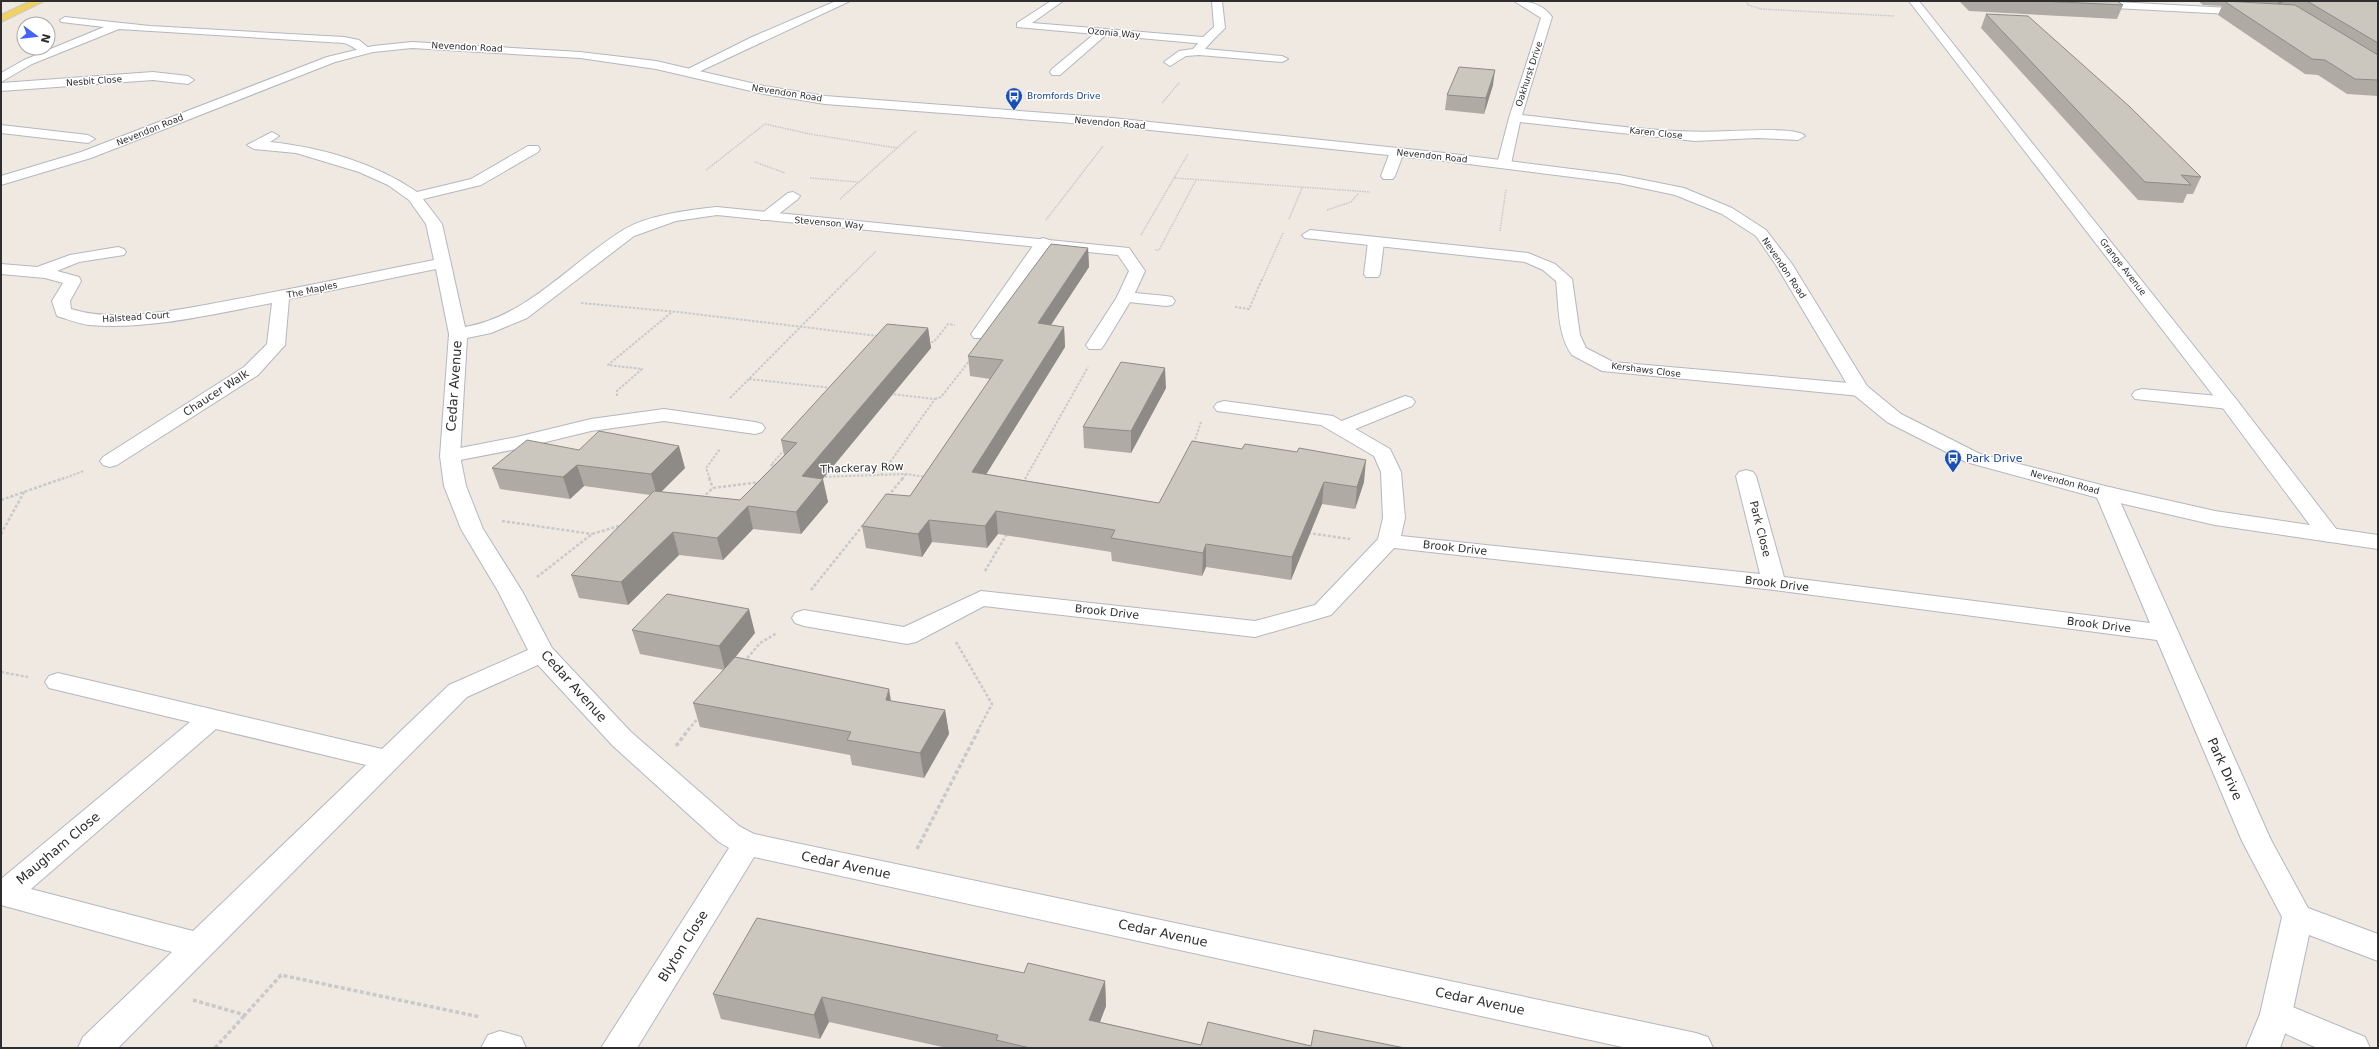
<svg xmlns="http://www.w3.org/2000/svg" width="2379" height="1049" font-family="'DejaVu Sans',sans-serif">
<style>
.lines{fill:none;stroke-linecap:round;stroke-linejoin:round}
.lane-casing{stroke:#b4b7c1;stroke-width:2}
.street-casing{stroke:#b4b7c1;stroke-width:2}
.secondary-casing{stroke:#b4b7c1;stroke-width:2}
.primary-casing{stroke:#c9c9c9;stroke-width:2}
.path-far3{stroke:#c9c9c9;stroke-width:1.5;stroke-dasharray:1.5 1;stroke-linecap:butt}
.path-far2{stroke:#c9c9c9;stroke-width:2;stroke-dasharray:2.5 1.5;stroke-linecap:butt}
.path-far1{stroke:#c9c9c9;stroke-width:2.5;stroke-dasharray:3 2;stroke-linecap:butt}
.path{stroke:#c9c9c9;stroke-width:3.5;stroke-dasharray:4 2.5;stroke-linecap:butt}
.lane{fill:#fff;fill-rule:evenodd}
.street{fill:#fff;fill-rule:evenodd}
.secondary{fill:#fff;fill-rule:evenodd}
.primary{fill:#f2d163;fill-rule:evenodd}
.wall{fill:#afaba4}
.shaded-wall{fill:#8e8b86}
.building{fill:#cbc7bf;stroke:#8e8b86}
.labels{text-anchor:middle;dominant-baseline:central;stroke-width:3;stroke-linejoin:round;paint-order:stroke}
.far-street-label{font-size:9px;fill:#2e2e2e;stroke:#fff}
.far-transit-label{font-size:9px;fill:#164399;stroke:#fff;text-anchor:start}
.street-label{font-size:11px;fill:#2e2e2e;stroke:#fff}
.transit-label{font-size:11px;fill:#164399;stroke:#fff;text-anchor:start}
.near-street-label{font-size:13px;fill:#2e2e2e;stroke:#fff}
</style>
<rect width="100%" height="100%" fill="#efe9e1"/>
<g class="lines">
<!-- lane casing -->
<g class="lane-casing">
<g id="lane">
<polygon points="1103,29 1109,32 1107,34 1060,75 1052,75 1050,72 1052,69 1099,30"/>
<polygon points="1206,38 1212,41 1205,49 1282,56 1288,59 1282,62 1199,55 1186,56 1170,66 1164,62 1179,51 1193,49 1202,39"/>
<polygon points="1,125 88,135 95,139 88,143 1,133"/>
<polygon points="1397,148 1404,152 1395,176 1393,179 1383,179 1381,176 1390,152"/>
<polygon points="793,192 800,196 798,199 771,220 761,220 758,217 761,214 788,193"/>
<polygon points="1376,237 1382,239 1384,242 1380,274 1378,277 1366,277 1364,274 1368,242 1370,239"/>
<polygon points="1043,238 1049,240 1051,243 986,338 974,338 971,334 974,330 1037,240"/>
<polygon points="1125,292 1166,296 1172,297 1175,301 1172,305 1166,306 1119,301 1117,297 1119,293"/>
<polygon points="2142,389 2229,397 2236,399 2239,403 2236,407 2229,409 2135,399 2132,395 2135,391"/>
<polygon points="1405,396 1412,398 1415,402 1412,406 1348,432 1341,434 1334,432 1331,428 1334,424"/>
<polygon points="664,409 755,422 762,424 765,428 762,432 755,434 664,421 591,431 517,449 450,462 443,460 440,456 443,452 450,450 517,437 591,419"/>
<polygon points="2276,1000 2365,1037 2370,1048 2317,1048 2264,1024 2260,1014 2264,1004"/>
<polygon points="500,1031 521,1037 526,1048 481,1048 488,1035"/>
</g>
</g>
<!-- street casing -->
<g class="street-casing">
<g id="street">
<polygon points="836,1 850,1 692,75 688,76 682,72 752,37"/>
<polygon points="1051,1 1063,1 1032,23 1203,37 1214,27 1212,1 1222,1 1225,28 1210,43 1206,44 1017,27 1017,23"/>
<path d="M1514,1C1529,1 1543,4 1552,17L1522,115C1591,122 1661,135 1730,131C1742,131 1798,127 1805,136L1798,140L1757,138L1695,141L1520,122L1511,164L1504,168L1499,167L1497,164L1509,118L1541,18Z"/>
<polygon points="1909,1 1919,1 2236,399 2337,530 2340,535 2337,540 2329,542 2321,540 2222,407"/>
<polygon points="2032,1 2097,1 2249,9 2254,12 2249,15 2037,4"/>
<path d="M65,17L150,26L344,37L359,40L371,50L369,52C360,55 353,45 344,43L119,29L32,64L1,82V73L24,60L104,27L61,22L60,20Z"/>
<polygon points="153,72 188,76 194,80 188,84 153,80 1,91 1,83"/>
<path d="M272,132L279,136L270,142C320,147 375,163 417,192L471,179L528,146H538L540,149L538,152L481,185L423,199L442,224L465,327C528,316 570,263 623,230C648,215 688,210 717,207L1129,248L1145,271L1133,297L1104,345L1101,349H1089L1086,345L1117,297L1129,271L1118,255L717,215L676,221L634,236L527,318L491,333L467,338L460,456L466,486L483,529L522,591L552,648L631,732L739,826L754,834L1696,1033L1708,1037L1713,1048H1627L754,857L637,1048H601L729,848L719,842L613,746L538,665L467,697L118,1048H78L83,1037L172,952L1,905V879L190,722L49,688L45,682L49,676L58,673L382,749L449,685L528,650L498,591L461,529L444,486L440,456L449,334L436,269L289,299L285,345L258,375L117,465L110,467L103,465L100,461L103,457L244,367L267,344L272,303C213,314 150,330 89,325C79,324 67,319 57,316L52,301L63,283L45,278L1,274V264L37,267L70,255L118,247L124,249L126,252L124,255L79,262L57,271L79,277L81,281L70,301L71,309C118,324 188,308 237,299C302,287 368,273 434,260L426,224L409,200L388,185L359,172L296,153L254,149L247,145ZM216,729L366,765L193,931L31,889Z"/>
<path d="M1310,230L1528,253L1555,264L1572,279L1580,335L1586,348L1613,362L1860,384L1867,386L1869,390L1867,394L1860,396L1602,371L1572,355C1557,334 1559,305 1556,281L1543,270L1525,262L1305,238L1302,235Z"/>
<polygon points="1224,401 1333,416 1390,449 1401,472 1405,518 1401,536 1760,574 1736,476 1739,472 1746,470 1753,472 1756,476 1784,577 2150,623 2095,493 2098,488 2106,487 2114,488 2271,840 2308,908 2378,934 2378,961 2309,935 2292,1014 2280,1048 2246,1048 2260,1014 2282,917 2242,841 2157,640 1774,590 1394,548 1331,615 1255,637 984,606 916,642 907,644 804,626 795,623 792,618 795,613 804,610 904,627 981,591 1255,621 1315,605 1378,539 1383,518 1381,472 1374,456 1321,425 1217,411 1214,407 1217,403"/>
</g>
</g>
<!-- secondary casing -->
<g class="secondary-casing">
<polygon id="secondary" points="412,42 580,52 656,61 764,86 825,96 1112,118 1445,153 1619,175 1684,188 1732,208 1766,230 1792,264 1867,386 1901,414 1980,454 2109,487 2215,511 2378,535 2378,549 2215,525 2098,498 1966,462 1887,422 1853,394 1776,265 1756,236 1722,214 1675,195 1619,183 1445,161 1112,126 825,104 764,94 656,69 580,58 412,48 373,52 335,62 91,158 1,185 1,176 81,152 327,57 373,46"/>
</g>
<!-- primary casing -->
<g class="primary-casing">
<polygon id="primary" points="31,1 44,1 1,22 1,15"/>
</g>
<!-- path-far3 -->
<g class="path-far3">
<polyline points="1746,1 1748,5 1761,9 1894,16"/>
<polyline points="1162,103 1180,82"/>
<polyline points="755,162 785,173"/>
<polyline points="706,170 765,124 810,134 897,148"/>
<polyline points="810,178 858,182"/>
<polyline points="1175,178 1370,192"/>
<polyline points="840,199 916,131"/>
<polyline points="1327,210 1351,202 1359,193"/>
<polyline points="1289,219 1302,188"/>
<polyline points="1046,220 1103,146"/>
<polyline points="1500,231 1506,189"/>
<polyline points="1141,235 1188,154"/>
<polyline points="1155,250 1159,250 1196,180"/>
<polyline points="847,280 876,251"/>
<polyline points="1262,280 1283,233"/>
</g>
<!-- path-far2 -->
<g class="path-far2">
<polyline points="581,303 678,312 878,336"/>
<polyline points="1235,307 1249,309 1262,279"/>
<polyline points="927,342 934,342 948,324 955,325"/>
<polyline points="749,379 832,388"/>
<polyline points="617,396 617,391 642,369 608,365 672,312"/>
<polyline points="730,398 848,279"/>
<polyline points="935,399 941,397 970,360"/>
<polyline points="1194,443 1201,422"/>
<polyline points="777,466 771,465 785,449"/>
<polyline points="881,475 935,399 891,394"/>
<polyline points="821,477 906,474 926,477"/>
<polyline points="62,479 84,471"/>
<polyline points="710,479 706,468 720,449"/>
<polyline points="902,479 906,474"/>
<polyline points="1025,479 1088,367"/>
</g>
<!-- path-far1 -->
<g class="path-far1">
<polyline points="709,478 713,488"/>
<polyline points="1023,483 1026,478"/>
<polyline points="888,496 903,478"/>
<polyline points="702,498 713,488 760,482"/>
<polyline points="1,500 64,478"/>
<polyline points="502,521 592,534"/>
<polyline points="1308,533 1350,539"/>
<polyline points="1,534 24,492"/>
<polyline points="985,571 1008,532"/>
<polyline points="537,577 592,534 622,525"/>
<polyline points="811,590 864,524"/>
<polyline points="956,642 992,704 978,730"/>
<polyline points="744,662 760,643 777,633"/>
<polyline points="1,672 28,677"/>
<polyline points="688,730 699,717"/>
</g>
<!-- path -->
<g class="path">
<polyline points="676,746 689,729"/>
<polyline points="917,849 979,729"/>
<polyline points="193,1000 245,1015 281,975 480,1017"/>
<polyline points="215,1048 245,1015"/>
</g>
<!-- lane -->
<use href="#lane" class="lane"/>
<!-- street -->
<use href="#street" class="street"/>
<!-- secondary -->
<use href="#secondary" class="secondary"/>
<!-- primary -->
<use href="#primary" class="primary"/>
</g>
<!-- wall -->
<g class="wall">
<polygon points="1959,1 2117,1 2123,5 2117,19 1969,11"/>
<polygon points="2198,1 2378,1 2378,96 2347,94 2318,75 2305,74 2218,15 2222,6 2203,5"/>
<polygon points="1986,14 2201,177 2193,194 2187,194 2183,203 2138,200 1981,28"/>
<polygon points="1493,85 1484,114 1445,110 1447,95"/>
<polygon points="1088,248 1089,267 1051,325 1064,327 1065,347 986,474 1159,503 1192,441 1364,482 1355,509 1322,504 1291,580 1206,567 1202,576 1112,561 1111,552 998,534 987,548 932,542 922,557 866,548 862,526 910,496 990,379 970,376 968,356"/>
<polygon points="928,328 931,348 822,479 828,502 801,534 753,529 723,560 679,555 628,605 579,598 571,575 650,495 584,486 570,499 500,489 492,468 579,450 685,468 661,492 740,500 784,455 781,440"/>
<polygon points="1166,388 1131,453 1084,448 1083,427"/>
<polygon points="632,630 755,633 735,657 891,701 945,710 949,734 924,778 852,765 850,755 700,727 693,703 724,670 640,654"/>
<polygon points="1024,973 1105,981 1106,1006 1100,1022 1201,1045 1311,1046 1405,1048 947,1048 829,1022 820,1039 721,1019 713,994"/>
</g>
<!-- shaded-wall -->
<g class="shaded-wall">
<polygon points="2279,1 2283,1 2282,3 2277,5"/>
<polygon points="1495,70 1493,85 1484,114 1486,98"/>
<polygon points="1088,248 1089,267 1039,343 1038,323"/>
<polygon points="1064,327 1065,347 974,494 972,472"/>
<polygon points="928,328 931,348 807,498 802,476"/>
<polygon points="1165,368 1166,388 1131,453 1131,431"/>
<polygon points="679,446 685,468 657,496 651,474"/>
<polygon points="1366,460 1364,482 1355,509 1357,487"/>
<polygon points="577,465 584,486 570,499 563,477"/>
<polygon points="823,479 828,502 801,534 796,512"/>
<polygon points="1324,482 1322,504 1291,580 1292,557"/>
<polygon points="748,506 753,529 723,560 717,538"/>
<polygon points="996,511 998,534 987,548 985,526"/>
<polygon points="929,520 932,542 922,557 918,534"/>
<polygon points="673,532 679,555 628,605 621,582"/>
<polygon points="1206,544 1206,567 1202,576 1203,553"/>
<polygon points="749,609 755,633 725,670 719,646"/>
<polygon points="889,689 893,713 886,700"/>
<polygon points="945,710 949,734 924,778 920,753"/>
<polygon points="1105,981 1106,1006 1091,1045 1089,1020"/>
<polygon points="822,997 829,1022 820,1039 814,1015"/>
</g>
<!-- building -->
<g class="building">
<polygon points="2040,1 2117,1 2123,5"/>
<polygon points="2224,1 2295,5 2378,55 2378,80 2355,79 2325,60 2312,59"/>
<polygon points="2307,1 2378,1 2378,43"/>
<polygon points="1986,14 2028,16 2129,106 2201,177 2181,175 2191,185 2145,182"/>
<polygon points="1459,67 1495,70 1486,98 1447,95"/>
<polygon points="1051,244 1088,248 1038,323 1064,327 972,472 1159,503 1192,441 1242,449 1245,444 1297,452 1299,448 1366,460 1357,487 1324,482 1292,557 1206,544 1203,553 1111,538 1115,530 996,511 985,526 929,520 918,534 862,526 886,494 910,496 1003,360 968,356"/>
<polygon points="887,324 928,328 802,476 823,479 796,512 748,506 717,538 673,532 621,582 571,575 654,491 740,500 797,443 781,440"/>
<polygon points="1121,362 1165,368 1131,431 1083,427"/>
<polygon points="599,431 679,446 651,474 577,465 563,477 492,468 527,440 579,450"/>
<polygon points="667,594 749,609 719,646 632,630"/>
<polygon points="735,657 889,689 886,700 945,710 920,753 847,740 851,732 693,703"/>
<polygon points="757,918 1024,973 1028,963 1105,981 1089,1020 1201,1045 1208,1022 1311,1046 1314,1030 1405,1048 1030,1048 996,1040 998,1035 822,997 814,1015 713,994"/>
</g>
<!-- icons -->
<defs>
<g id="bus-pin" transform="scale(0.9)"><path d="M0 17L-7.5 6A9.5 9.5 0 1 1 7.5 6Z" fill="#1a4fb4" stroke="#fff"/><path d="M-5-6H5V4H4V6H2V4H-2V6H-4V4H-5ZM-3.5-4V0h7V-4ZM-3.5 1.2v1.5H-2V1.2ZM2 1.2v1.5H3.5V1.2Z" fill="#fff"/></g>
</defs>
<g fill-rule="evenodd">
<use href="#bus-pin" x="1014" y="96"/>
<use href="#bus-pin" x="1953" y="458"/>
</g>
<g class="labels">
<!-- far-street labels -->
<g class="far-street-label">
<text transform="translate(1114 33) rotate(5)">Ozonia Way</text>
<text transform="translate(467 47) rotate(3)">Nevendon Road</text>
<text transform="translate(1529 74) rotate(-72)">Oakhurst Drive</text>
<text transform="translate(94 81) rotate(-4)">Nesbit Close</text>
<text transform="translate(787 93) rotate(9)">Nevendon Road</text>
<text transform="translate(1110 123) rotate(5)">Nevendon Road</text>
<text transform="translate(150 130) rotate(-22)">Nevendon Road</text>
<text transform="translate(1656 133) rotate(6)">Karen Close</text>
<text transform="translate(1432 156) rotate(6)">Nevendon Road</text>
<text transform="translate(829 223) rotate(5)">Stevenson Way</text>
<text transform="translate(2123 267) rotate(52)">Grange Avenue</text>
<text transform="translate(1784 268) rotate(56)">Nevendon Road</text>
<text transform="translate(312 290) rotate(-12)">The Maples</text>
<text transform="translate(136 317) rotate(-4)">Halstead Court</text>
<text transform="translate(1646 370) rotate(7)">Kershaws Close</text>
<text transform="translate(2065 482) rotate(15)">Nevendon Road</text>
</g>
<!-- far-transit labels -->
<g class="far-transit-label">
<text x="1027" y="96">Bromfords Drive</text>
</g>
<!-- street labels -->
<g class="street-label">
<text transform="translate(216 393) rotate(-33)">Chaucer Walk</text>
<text transform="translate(862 468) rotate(-2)">Thackeray Row</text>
<text transform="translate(1760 529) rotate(76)">Park Close</text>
<text transform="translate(1455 548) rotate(6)">Brook Drive</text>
<text transform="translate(1777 584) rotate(7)">Brook Drive</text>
<text transform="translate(1107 612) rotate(6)">Brook Drive</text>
<text transform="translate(2099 625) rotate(7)">Brook Drive</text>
</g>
<!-- transit labels -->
<g class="transit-label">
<text x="1966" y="458">Park Drive</text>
</g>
<!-- near-street labels -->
<g class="near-street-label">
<text transform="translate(454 386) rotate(-86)">Cedar Avenue</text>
<text transform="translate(574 686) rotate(48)">Cedar Avenue</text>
<text transform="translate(2225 769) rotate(66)">Park Drive</text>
<text transform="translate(58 848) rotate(-40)">Maugham Close</text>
<text transform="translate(846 865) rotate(12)">Cedar Avenue</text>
<text transform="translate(1163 933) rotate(12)">Cedar Avenue</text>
<text transform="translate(683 946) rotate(-58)">Blyton Close</text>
<text transform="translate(1480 1001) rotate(12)">Cedar Avenue</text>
</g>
</g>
<!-- border -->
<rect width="2379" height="1049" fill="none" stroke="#2e2e2e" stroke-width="4"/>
<!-- north arrow -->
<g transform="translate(36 36) rotate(105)"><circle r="19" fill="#ffffff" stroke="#ababab"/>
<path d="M0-3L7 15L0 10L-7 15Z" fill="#4264fb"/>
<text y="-6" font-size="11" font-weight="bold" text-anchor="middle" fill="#2e2e2e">N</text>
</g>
</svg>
